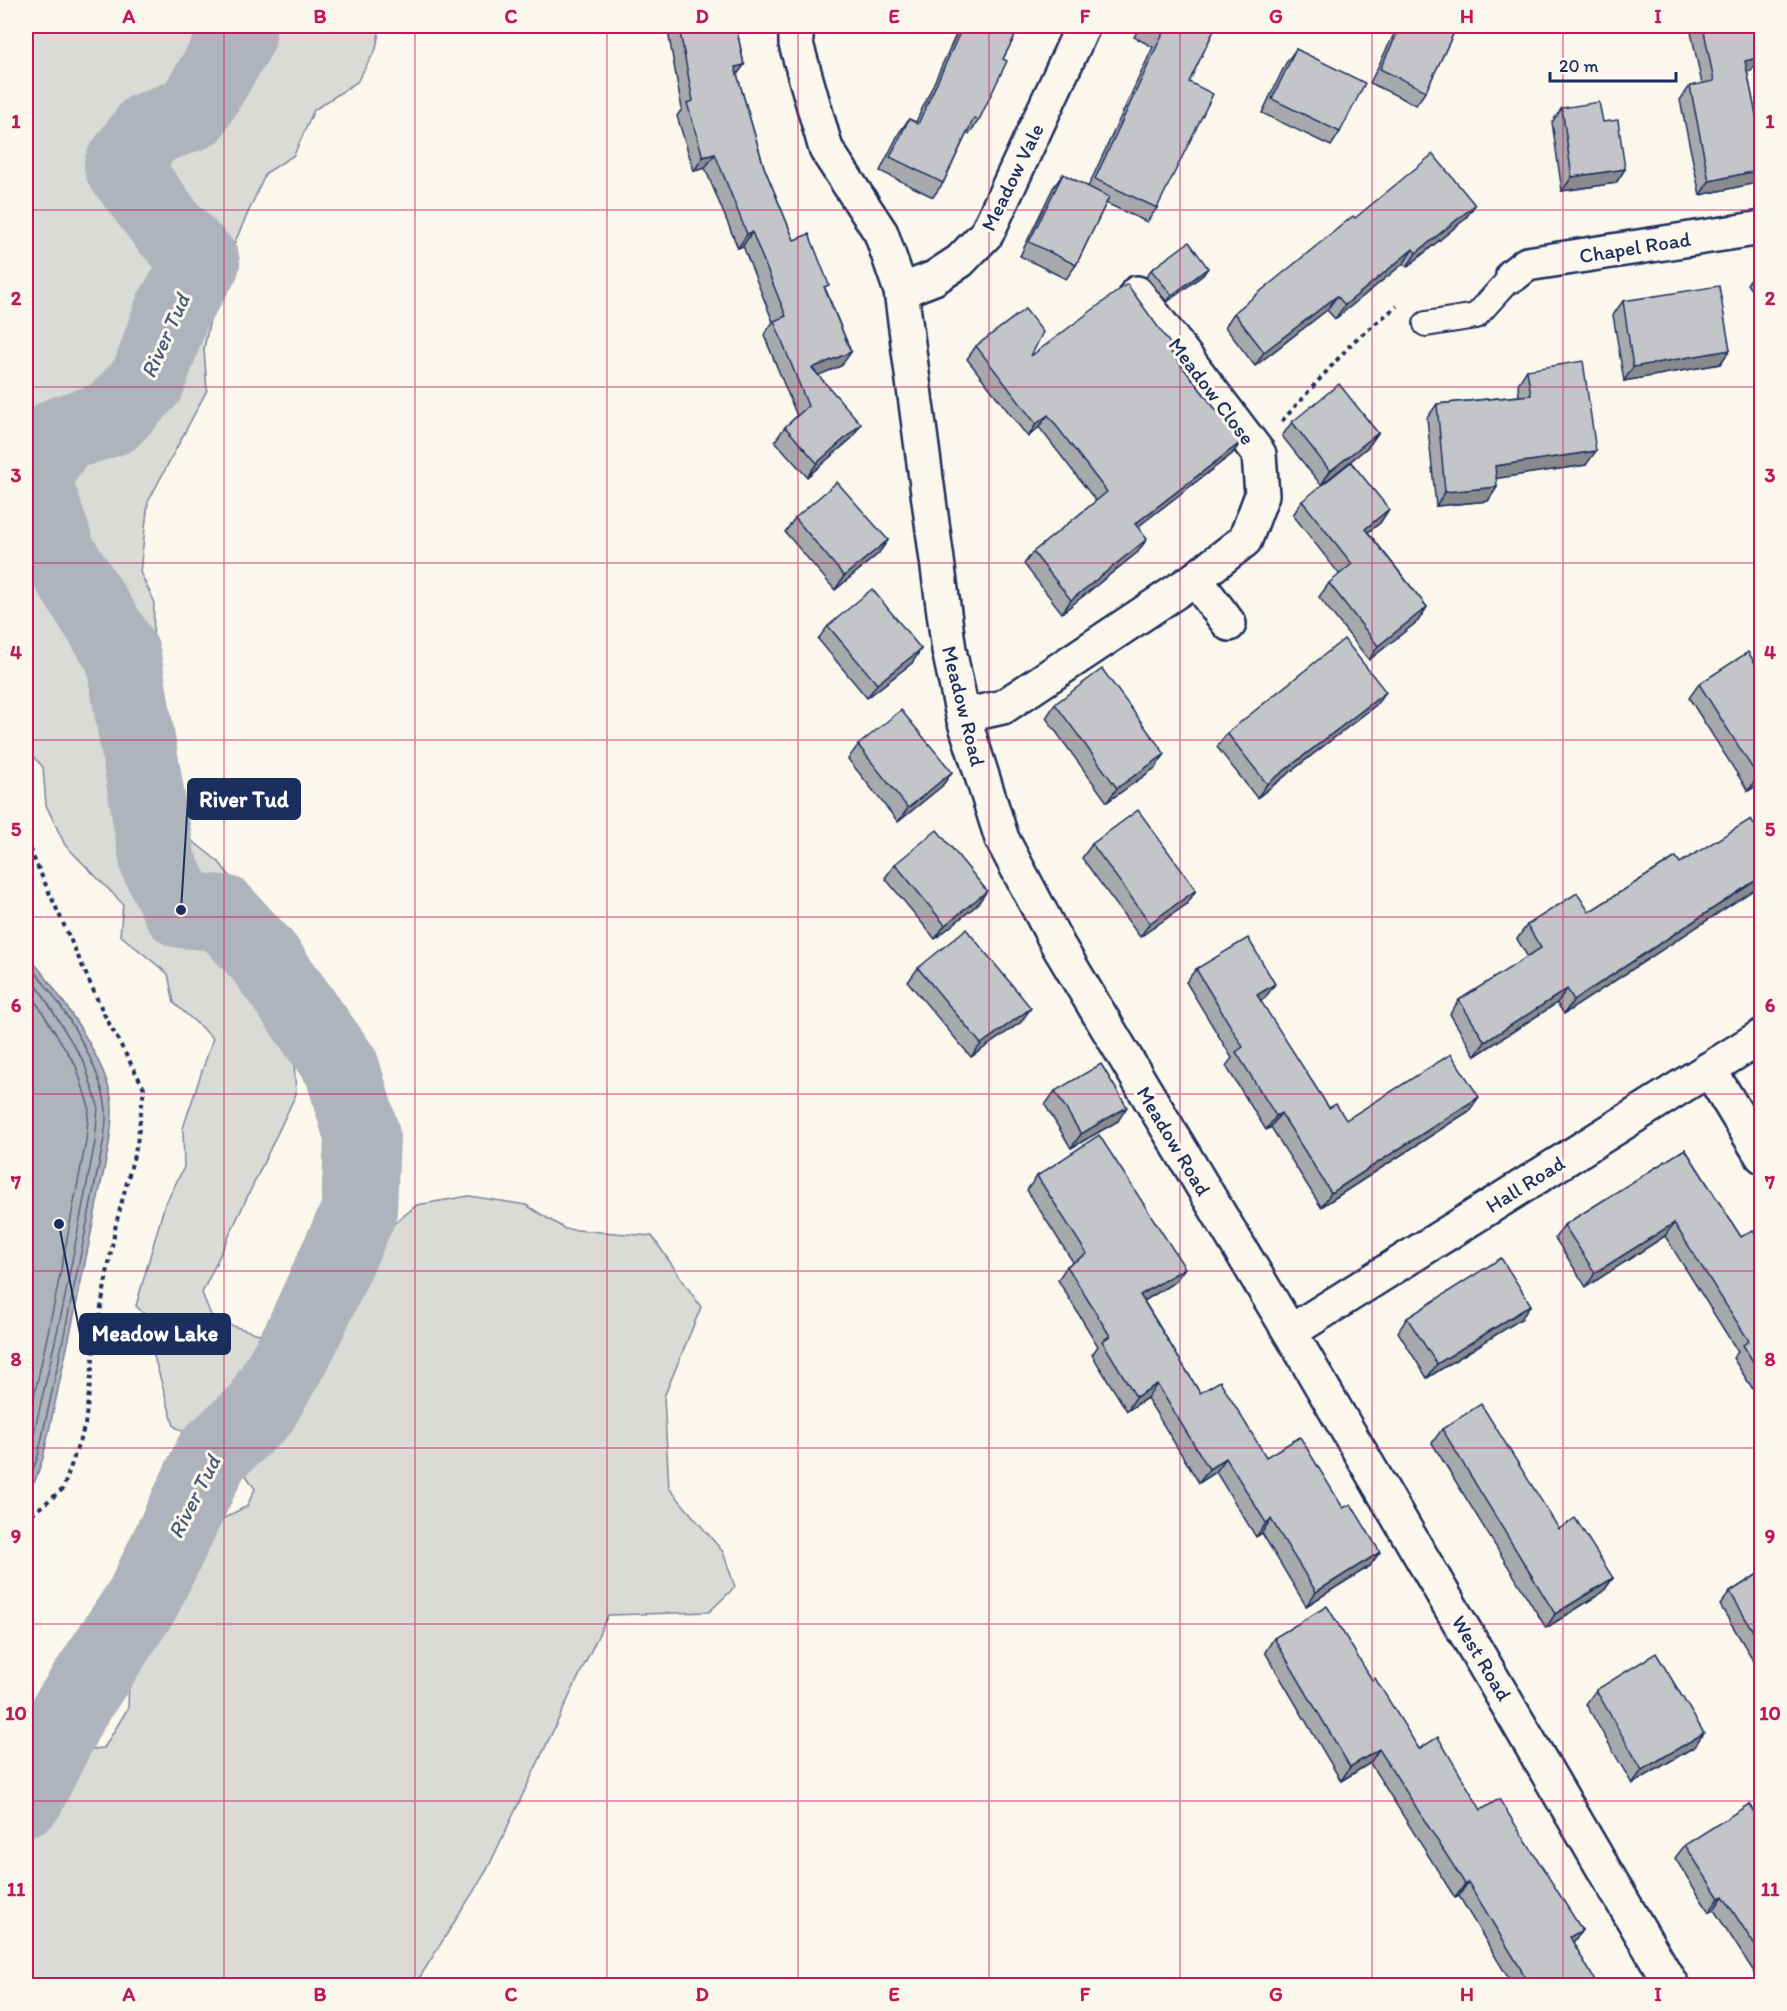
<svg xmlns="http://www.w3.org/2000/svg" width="1787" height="2011" font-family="Itim,sans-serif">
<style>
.green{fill:#dadad7;stroke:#7a849a;stroke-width:1.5}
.water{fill:#afb3bb;stroke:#747e96;stroke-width:1.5}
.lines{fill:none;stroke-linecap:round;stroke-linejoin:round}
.shore{stroke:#566483;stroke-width:1.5}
.river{stroke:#afb3bb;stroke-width:76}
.lane-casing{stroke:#1b2f5e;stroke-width:28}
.street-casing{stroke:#1b2f5e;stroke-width:38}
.path{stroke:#1b2f5e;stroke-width:4;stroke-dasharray:4.5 4.5;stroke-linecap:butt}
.lane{stroke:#fbf7ec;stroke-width:24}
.street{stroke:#fbf7ec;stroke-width:33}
.wall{fill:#a8a9ad;stroke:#1b2f5e;stroke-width:1.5}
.shaded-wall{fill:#888a8d;stroke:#1b2f5e;stroke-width:1.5}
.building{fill:#c3c5c9;stroke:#1b2f5e;stroke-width:1.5}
.grid{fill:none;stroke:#c2185b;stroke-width:1.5;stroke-opacity:0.55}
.labels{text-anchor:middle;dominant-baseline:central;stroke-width:6;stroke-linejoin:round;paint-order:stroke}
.street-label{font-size:21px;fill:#1b2f5e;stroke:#fbf7ec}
.water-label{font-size:22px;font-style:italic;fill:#47577a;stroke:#fbf7ec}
.leader{fill:none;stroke:#1b2f5e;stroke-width:2}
.callout-dot{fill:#1b2f5e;stroke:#fbf7ec;stroke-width:2}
.callout{fill:#1b2f5e;stroke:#1b2f5e;stroke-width:2}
.callout-label{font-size:22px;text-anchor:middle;font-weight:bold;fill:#fff}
.neatline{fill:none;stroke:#c2185b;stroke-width:2}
.grid-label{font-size:20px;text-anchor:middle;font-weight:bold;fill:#c2185b}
</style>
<rect width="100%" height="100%" fill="#fbf7ec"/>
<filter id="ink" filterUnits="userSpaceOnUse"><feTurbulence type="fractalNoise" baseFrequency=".0167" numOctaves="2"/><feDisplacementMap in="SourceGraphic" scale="12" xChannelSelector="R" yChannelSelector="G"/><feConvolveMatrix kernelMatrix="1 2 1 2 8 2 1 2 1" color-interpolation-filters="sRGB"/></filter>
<g filter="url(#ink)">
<!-- green -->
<polygon class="green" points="26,26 380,26 376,49 357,82 314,110 294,155 266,173 219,277 204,348 207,390 148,502 140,572 154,601 153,652 122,731 124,777 131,792 219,862 259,914 286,933 296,1094 202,1293 213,1320 259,1334 417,1205 469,1196 526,1205 565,1229 652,1236 701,1307 664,1397 669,1488 723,1552 735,1587 709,1612 608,1615 487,1870 415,1985 26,1985 26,1754 104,1748 128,1708 130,1649 165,1600 179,1542 247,1506 255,1489 242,1469 174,1426 153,1353 157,1326 136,1306 164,1207 184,1167 183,1128 213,1038 174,1003 168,974 120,935 123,904 65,845 46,805 43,767 26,749"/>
<!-- water -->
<path class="water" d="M26,954C53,982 111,1066 112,1106C113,1141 101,1179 95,1213C79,1295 61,1376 43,1458L35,1481L26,1487Z"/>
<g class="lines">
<!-- shore -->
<g class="shore">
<path d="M26,962C56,993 98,1060 105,1103C110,1126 96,1174 92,1198C75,1284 57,1370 38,1456L31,1476L26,1480"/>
<polyline points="26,973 36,984 84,1062 98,1106 95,1142 64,1302 26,1468"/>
<polyline points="26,986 76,1066 89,1107 86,1141 55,1300 26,1434"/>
</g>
<!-- river -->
<polyline class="river" points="26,1798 68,1713 143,1599 212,1455 260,1410 299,1342 359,1211 362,1136 342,1068 264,958 223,913 181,910 158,863 123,656 58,553 33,478 59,435 112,418 148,380 172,311 202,263 168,227 122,166 149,129 192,113 238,36 238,26"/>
<!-- lane casing -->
<g class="lane-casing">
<polyline id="lane" points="1426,324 1476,316 1513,275"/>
</g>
<!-- street casing -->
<g class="street-casing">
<g id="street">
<polyline points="796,26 796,44 826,149 881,233 901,291 949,650 963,716 1002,839 1059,947 1290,1332 1672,1986"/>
<polyline points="1513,275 1527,264 1762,228"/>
<polyline points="901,291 934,278 960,261 987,233 1083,26"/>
<polyline points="1195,579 1229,624"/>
<polyline points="963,716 1003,707 1195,579 1245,540 1262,495 1259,454 1137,293"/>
<polyline points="1709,1069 1762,1156"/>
<polyline points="1290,1332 1762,1036"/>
</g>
</g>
<!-- path -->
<g class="path">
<polyline points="1282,421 1354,341 1397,306"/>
<polyline points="26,841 104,1014 144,1088 137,1144 116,1224 96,1335 85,1425 63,1489 26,1519"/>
</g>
<!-- lane -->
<use href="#lane" class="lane"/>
<!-- street -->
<use href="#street" class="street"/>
</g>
<!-- wall -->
<g class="wall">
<polygon points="667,26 736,26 744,65 737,74 764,167 794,240 826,290 851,352 841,366 818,375 852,438 807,477 775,441 785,427 797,416 764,335 773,322 743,246 738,248 705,168 694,171 677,116 682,109"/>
<polygon points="960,26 1020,26 1003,59 979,120 969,134 967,133 943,183 933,197 880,171 899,133 909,119 916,122"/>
<polygon points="1140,26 1216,26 1189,82 1157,208 1147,222 1106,203 1076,265 1066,279 1020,256 1053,188 1063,174 1088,187 1153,47 1134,37"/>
<polygon points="1398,26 1457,26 1426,91 1416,105 1370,83"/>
<polygon points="1696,26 1754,26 1751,71 1747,72 1760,135 1761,135 1761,182 1700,195 1680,100 1690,86 1702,84 1691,32"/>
<polygon points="1296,49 1340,132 1331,146 1262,113 1286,63"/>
<polygon points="1562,108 1603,122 1625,169 1616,183 1562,191 1552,122"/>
<polygon points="1475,205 1465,219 1407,267 1404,263 1335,319 1327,310 1255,366 1225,327 1234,313 1355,218"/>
<polygon points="1761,267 1761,304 1747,284 1757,270"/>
<polygon points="1151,270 1203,275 1167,302 1146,277"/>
<polygon points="1623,301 1730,350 1720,364 1624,381 1613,315"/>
<polygon points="976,346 1031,356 1168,348 1241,442 1232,454 1137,527 1138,552 1062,613 1024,564 1033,552 1096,501 1039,427 1028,437 967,359"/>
<polygon points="1527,370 1586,465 1496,478 1497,487 1488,501 1436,506 1427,418 1437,404 1519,396 1518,384"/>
<polygon points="1292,422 1378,433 1368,447 1321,485 1282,436"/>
<polygon points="1302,501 1389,509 1380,523 1368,532 1427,607 1418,621 1369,660 1319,597 1329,583 1340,575 1293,515"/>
<polygon points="795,518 888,540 878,554 835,590 785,532"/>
<polygon points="828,626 921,649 912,663 867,698 818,639"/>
<polygon points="1761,673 1761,783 1748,791 1689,698 1699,684"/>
<polygon points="1055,704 1155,768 1107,802 1046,718"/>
<polygon points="1376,705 1257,798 1217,747 1227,733"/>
<polygon points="858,745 952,772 942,786 898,822 848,759"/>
<polygon points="1092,844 1196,890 1187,904 1140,937 1082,858"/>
<polygon points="1676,857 1564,1014 1557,1003 1475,1056 1450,1014 1459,1000 1528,957 1517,939 1527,925 1589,912"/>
<polygon points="895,864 977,905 935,939 885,878"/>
<polygon points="918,968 1021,1022 971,1057 908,982"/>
<polygon points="1196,969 1265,998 1260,1001 1329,1108 1346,1120 1469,1111 1321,1207 1271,1127 1266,1130 1226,1066 1232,1058 1186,982"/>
<polygon points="1055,1091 1118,1121 1071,1148 1045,1105"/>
<polygon points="1685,1149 1741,1237 1761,1243 1761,1402 1733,1358 1738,1352 1665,1236 1586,1287 1555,1238 1564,1225"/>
<polygon points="1037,1176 1175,1282 1144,1301 1200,1393 1266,1457 1370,1566 1306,1606 1262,1533 1256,1537 1216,1472 1199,1483 1147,1398 1127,1411 1092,1355 1098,1346 1058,1280 1067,1266 1073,1262 1027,1190"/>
<polygon points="1407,1318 1521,1319 1427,1378 1398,1332"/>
<polygon points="1442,1429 1559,1529 1613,1578 1603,1592 1546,1628 1432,1443"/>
<polygon points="1761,1572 1761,1673 1720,1605 1730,1592"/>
<polygon points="1274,1638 1372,1680 1419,1749 1481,1810 1582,1930 1573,1942 1598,1986 1513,1986 1459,1896 1455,1898 1370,1763 1341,1781 1265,1652"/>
<polygon points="1596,1690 1694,1747 1632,1784 1586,1704"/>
<polygon points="1761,1824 1761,1972 1756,1975 1714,1910 1709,1912 1675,1858 1685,1845"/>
</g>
<!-- shaded-wall -->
<g class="shaded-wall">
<polygon points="1761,57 1751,71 1736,75 1745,61"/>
<polygon points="744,65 734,79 735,67"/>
<polygon points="715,154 705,168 694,171 703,157"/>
<polygon points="1625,169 1616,183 1562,191 1572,177"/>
<polygon points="1761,170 1761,182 1700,195 1709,181"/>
<polygon points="1475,205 1465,219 1407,267 1416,253"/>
<polygon points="752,232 743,246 738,248 747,234"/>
<polygon points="1413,249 1404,263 1335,319 1345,305"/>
<polygon points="1208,268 1203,275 1167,302 1172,295"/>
<polygon points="1337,296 1327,310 1255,366 1264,352"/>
<polygon points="1730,350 1720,364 1624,381 1633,367"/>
<polygon points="851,352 841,366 802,382 812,368"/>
<polygon points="1048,415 1039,427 1028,437 1036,424"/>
<polygon points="861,424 852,438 807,477 817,463"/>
<polygon points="1378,433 1368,447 1321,485 1330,471"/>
<polygon points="1241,442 1232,454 1126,536 1135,524"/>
<polygon points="1596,451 1586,465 1486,480 1495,466"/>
<polygon points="1497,487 1488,501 1436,506 1445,492"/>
<polygon points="1389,509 1380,523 1355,542 1365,529"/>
<polygon points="1147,539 1138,552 1062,613 1071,600"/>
<polygon points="888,540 878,554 835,590 844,576"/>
<polygon points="1427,607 1418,621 1369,660 1378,646"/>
<polygon points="921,649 912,663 867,698 877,684"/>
<polygon points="1386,692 1376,705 1257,798 1267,784"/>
<polygon points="1165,754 1155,768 1107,802 1117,788"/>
<polygon points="952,772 942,786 898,822 908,808"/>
<polygon points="1761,775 1761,783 1748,791 1758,777"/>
<polygon points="1761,877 1761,885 1564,1014 1574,1000"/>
<polygon points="1196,890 1187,904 1140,937 1150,923"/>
<polygon points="987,891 977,905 935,939 945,925"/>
<polygon points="1275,984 1265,998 1247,1009 1257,995"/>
<polygon points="1567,989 1557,1003 1475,1056 1485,1042"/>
<polygon points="1031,1008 1021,1022 971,1057 981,1044"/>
<polygon points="1479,1097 1469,1111 1321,1207 1331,1193"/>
<polygon points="1127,1107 1118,1121 1071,1148 1081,1134"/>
<polygon points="1281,1113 1271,1127 1266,1130 1276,1116"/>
<polygon points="1674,1223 1665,1236 1586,1287 1595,1273"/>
<polygon points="1185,1268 1175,1282 1131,1309 1140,1295"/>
<polygon points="1531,1305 1521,1319 1427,1378 1437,1364"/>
<polygon points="1157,1384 1147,1398 1127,1411 1136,1397"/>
<polygon points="1226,1458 1216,1472 1199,1483 1209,1469"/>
<polygon points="1271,1519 1262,1533 1256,1537 1266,1523"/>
<polygon points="1380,1552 1370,1566 1306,1606 1316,1592"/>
<polygon points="1613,1578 1603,1592 1546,1628 1555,1614"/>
<polygon points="1704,1733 1694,1747 1632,1784 1642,1770"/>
<polygon points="1379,1749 1370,1763 1341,1781 1350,1767"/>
<polygon points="1468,1882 1459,1896 1455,1898 1465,1884"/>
<polygon points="1723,1896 1714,1910 1709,1912 1719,1898"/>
<polygon points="1582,1930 1572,1944 1570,1937"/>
</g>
<!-- building -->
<g class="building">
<polygon points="679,26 736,26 744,65 735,67 764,167 794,240 809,234 829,285 824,287 851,352 812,368 861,424 817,463 785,427 808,406 774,321 786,316 752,232 747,234 715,154 703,157 687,103 693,101"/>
<polygon points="963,26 1020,26 1003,59 1007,61 979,120 974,118 943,183 890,157 909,119 918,124"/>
<polygon points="1148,26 1216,26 1189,82 1213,94 1157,208 1095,179 1163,33"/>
<polygon points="1401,26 1457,26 1426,91 1380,69"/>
<polygon points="1703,26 1754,26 1761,57 1745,61 1760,135 1761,135 1761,170 1709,181 1690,86 1714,81"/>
<polygon points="1296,49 1365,83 1340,132 1272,99"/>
<polygon points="1599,102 1603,122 1618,120 1625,169 1572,177 1562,108"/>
<polygon points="1433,154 1475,205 1416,253 1413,249 1345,305 1337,296 1264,352 1234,313 1353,216 1355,218"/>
<polygon points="1063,174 1109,197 1076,265 1029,242"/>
<polygon points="1189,242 1208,268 1172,295 1151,270"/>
<polygon points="1761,267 1761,276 1757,270"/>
<polygon points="1127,284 1171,345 1167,347 1241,442 1135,524 1147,539 1071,600 1033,552 1107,492 1048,415 1036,424 976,346 1025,309 1043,332 1031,356"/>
<polygon points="1719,286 1730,350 1633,367 1623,301"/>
<polygon points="1583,361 1596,451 1495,466 1497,487 1445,492 1437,404 1531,395 1527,370"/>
<polygon points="1339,384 1378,433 1330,471 1292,422"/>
<polygon points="1351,462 1389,509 1365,529 1427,607 1378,646 1329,583 1352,564 1302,501"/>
<polygon points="837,482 888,540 844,576 795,518"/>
<polygon points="872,589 921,649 877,684 828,626"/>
<polygon points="1344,639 1386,692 1267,784 1227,733"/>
<polygon points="1748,652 1761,673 1761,775 1758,777 1699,684"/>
<polygon points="1102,669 1165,754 1117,788 1055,704"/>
<polygon points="901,710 952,772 908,808 858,745"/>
<polygon points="1138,810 1196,890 1150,923 1092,844"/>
<polygon points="1751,819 1761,836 1761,877 1574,1000 1567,989 1485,1042 1459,1000 1541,948 1527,925 1577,893 1589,912 1676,857 1680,863"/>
<polygon points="937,830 987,891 945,925 895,864"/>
<polygon points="966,929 1031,1008 981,1044 918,968"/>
<polygon points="1248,938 1275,984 1257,995 1329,1108 1336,1104 1346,1120 1451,1054 1479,1097 1331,1193 1281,1113 1276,1116 1236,1052 1243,1047 1196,969"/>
<polygon points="1101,1064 1127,1107 1081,1134 1055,1091"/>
<polygon points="1099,1135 1185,1268 1140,1295 1200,1393 1220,1381 1266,1457 1300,1437 1343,1508 1351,1504 1380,1552 1316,1592 1271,1519 1266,1523 1226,1458 1209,1469 1157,1384 1136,1397 1102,1341 1110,1336 1067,1266 1087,1254 1037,1176"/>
<polygon points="1685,1149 1741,1237 1753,1230 1761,1243 1761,1375 1743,1345 1749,1341 1674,1223 1595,1273 1564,1225"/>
<polygon points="1501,1258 1531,1305 1437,1364 1407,1318"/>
<polygon points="1481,1404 1559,1529 1575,1518 1613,1578 1555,1614 1442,1429"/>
<polygon points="1761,1572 1761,1645 1730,1592"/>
<polygon points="1327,1606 1372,1680 1375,1678 1419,1749 1438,1737 1481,1810 1499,1799 1582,1930 1570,1937 1598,1986 1531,1986 1468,1882 1465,1884 1379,1749 1350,1767 1274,1638"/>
<polygon points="1656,1653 1704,1733 1642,1770 1596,1690"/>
<polygon points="1749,1804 1761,1824 1761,1955 1723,1896 1719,1898 1685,1845"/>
</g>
</g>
<!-- grid -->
<path class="grid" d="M224,26V1986M415,26V1986M607,26V1986M798,26V1986M989,26V1986M1180,26V1986M1372,26V1986M1563,26V1986M26,210H1762M26,387H1762M26,563H1762M26,740H1762M26,917H1762M26,1094H1762M26,1271H1762M26,1448H1762M26,1624H1762M26,1801H1762"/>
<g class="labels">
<!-- street labels -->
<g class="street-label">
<text transform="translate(1012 177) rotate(-64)">Meadow Vale</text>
<text transform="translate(1635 247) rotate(-9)">Chapel Road</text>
<text transform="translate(1212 391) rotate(53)">Meadow Close</text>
<text transform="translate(964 706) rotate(76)">Meadow Road</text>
<text transform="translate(1174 1141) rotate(59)">Meadow Road</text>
<text transform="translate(1525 1184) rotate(-32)">Hall Road</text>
<text transform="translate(1482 1658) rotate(59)">West Road</text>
</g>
<!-- water labels -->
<g class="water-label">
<text transform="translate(165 336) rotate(-66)">River Tud</text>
<text transform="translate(194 1497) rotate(-63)">River Tud</text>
</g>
</g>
<!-- callouts -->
<path class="leader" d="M181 910L188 799M59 1224L80 1334"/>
<g class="callout-dot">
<circle cx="181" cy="910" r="6"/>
<circle cx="59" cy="1224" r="6"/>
</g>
<g class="callout">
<rect x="188" y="779" width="112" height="40" rx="6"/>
<rect x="80" y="1314" width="150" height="40" rx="6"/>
</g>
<g class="callout-label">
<text x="244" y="807">River Tud</text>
<text x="155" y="1341">Meadow Lake</text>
</g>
<!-- margin -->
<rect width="1787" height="2011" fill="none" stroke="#fbf7ec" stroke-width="66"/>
<!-- scale -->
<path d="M1550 72v9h126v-9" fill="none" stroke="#1b2f5e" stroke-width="3"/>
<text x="1559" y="72" font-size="18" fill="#1b2f5e" stroke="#fbf7ec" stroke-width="4.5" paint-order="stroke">20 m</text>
<rect x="33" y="33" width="1721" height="1945" class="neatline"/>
<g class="grid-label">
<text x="129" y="23">A</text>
<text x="320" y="23">B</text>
<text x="511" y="23">C</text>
<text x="702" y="23">D</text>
<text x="894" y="23">E</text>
<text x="1085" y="23">F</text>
<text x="1276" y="23">G</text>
<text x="1467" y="23">H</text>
<text x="1658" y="23">I</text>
<text x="16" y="128">1</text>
<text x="1770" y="128">1</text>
<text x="16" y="305">2</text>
<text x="1770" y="305">2</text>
<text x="16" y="482">3</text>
<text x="1770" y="482">3</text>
<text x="16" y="659">4</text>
<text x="1770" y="659">4</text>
<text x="16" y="836">5</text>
<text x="1770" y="836">5</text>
<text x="16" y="1012">6</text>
<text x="1770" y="1012">6</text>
<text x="16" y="1189">7</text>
<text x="1770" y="1189">7</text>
<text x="16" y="1366">8</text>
<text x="1770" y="1366">8</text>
<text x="16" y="1543">9</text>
<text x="1770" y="1543">9</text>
<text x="16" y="1720">10</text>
<text x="1770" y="1720">10</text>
<text x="16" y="1896">11</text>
<text x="1770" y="1896">11</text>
<text x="129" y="2001">A</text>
<text x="320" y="2001">B</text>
<text x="511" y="2001">C</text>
<text x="702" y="2001">D</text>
<text x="894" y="2001">E</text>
<text x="1085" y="2001">F</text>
<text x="1276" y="2001">G</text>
<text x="1467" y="2001">H</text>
<text x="1658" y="2001">I</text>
</g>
</svg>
